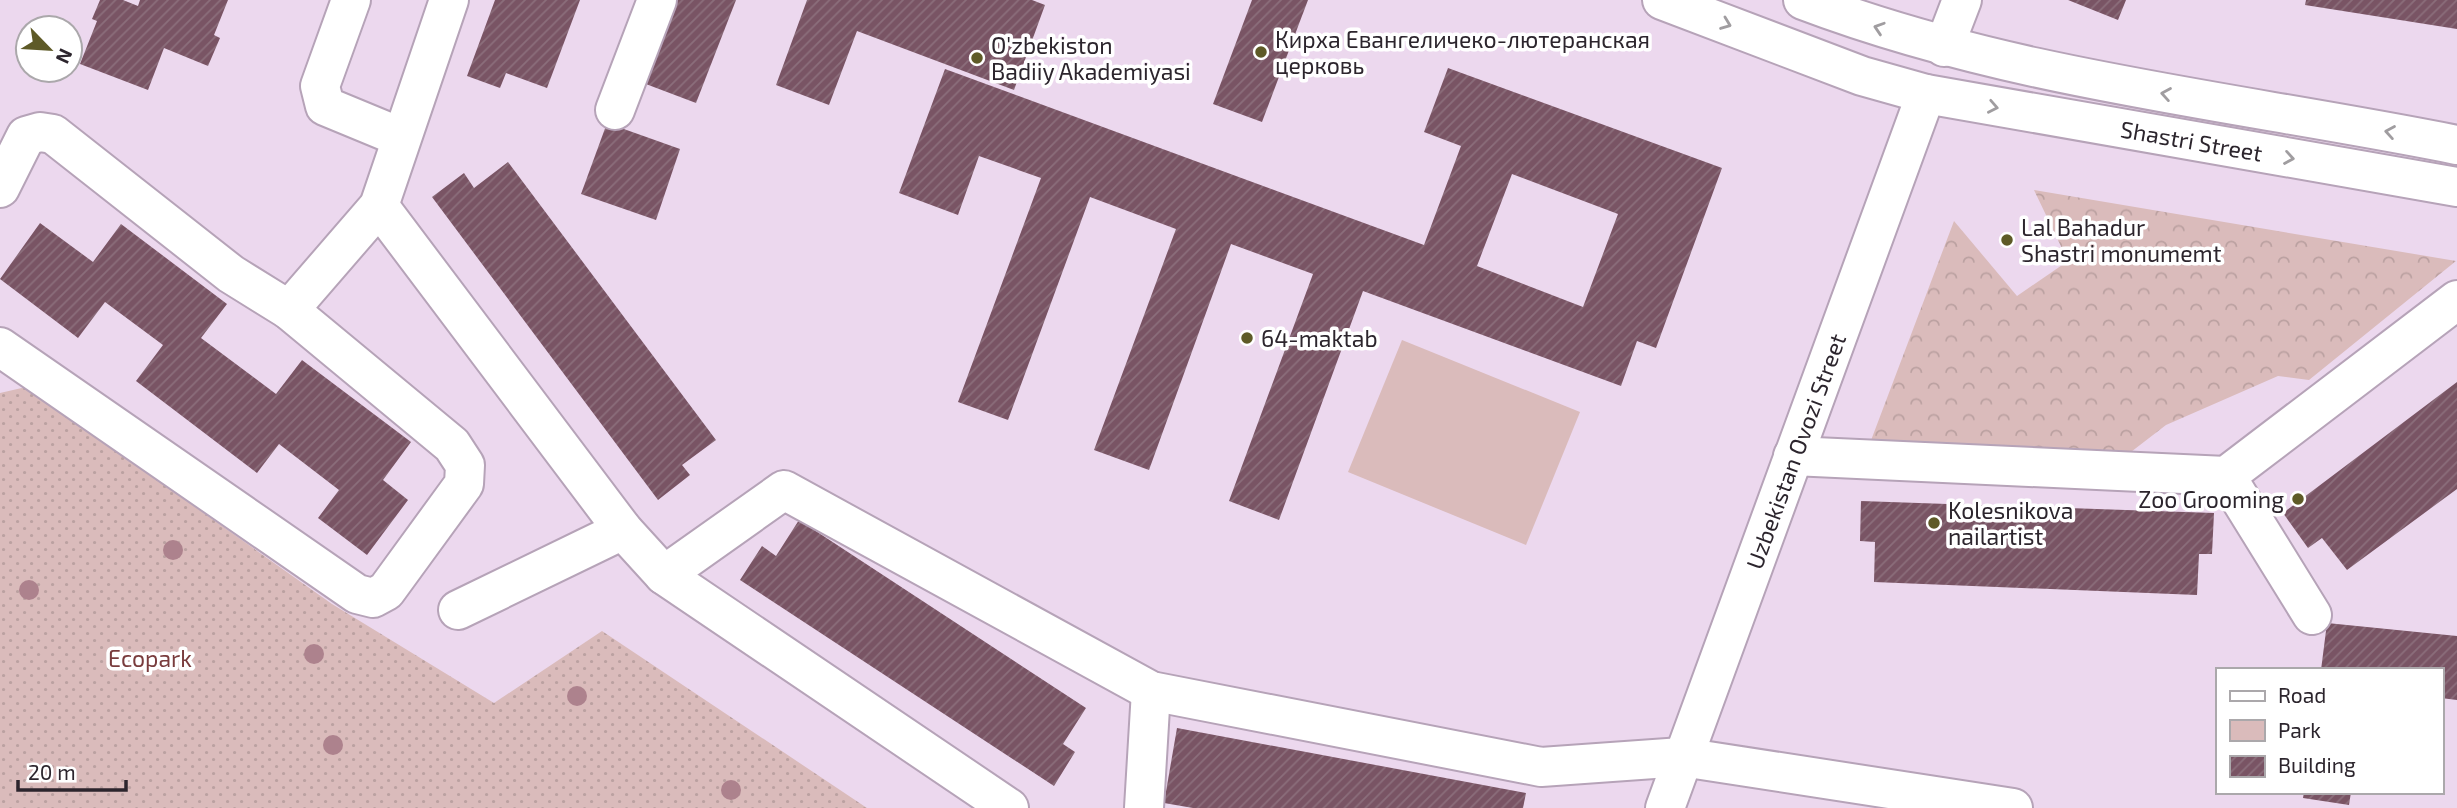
<svg xmlns="http://www.w3.org/2000/svg" width="2457" height="808" font-family="'Exo 2',sans-serif">
<style>
.green{fill:url(#green-dots)}
.forest{fill:url(#forest-crowns)}
.pitch{fill:#dabbbb}
.building{fill:url(#building-hatch);fill-rule:evenodd}
.lines{fill:none;stroke-linecap:round;stroke-linejoin:round}
.minor-casing{stroke:#b6a3b8;stroke-width:42}
.major-casing{stroke:#b6a3b8;stroke-width:42}
.minor{stroke:#fff;stroke-width:38}
.major{stroke:#fff;stroke-width:38}
.tree{fill:#ad828d}
.oneway{stroke:#a09da0}
.poi-dot{fill:#5e5a27;stroke:#fff;stroke-width:2.5}
.labels{text-anchor:middle;dominant-baseline:central;stroke-width:7;stroke-linejoin:round;paint-order:stroke}
.poi-label{font-size:23px;fill:#2c252d;stroke:#fff;text-anchor:start}
.street-label{font-size:23px;fill:#2c252d;stroke:#fff}
.park-label{font-size:23px;fill:#793c3d;stroke:#fff}
</style>
<defs>
<pattern id="green-dots" width="8" height="8" patternUnits="userSpaceOnUse" patternTransform="scale(1.75)"><rect width="8" height="8" fill="#dabbbb"/><path d="M2 2h.1M6 6h.1" fill="none" stroke="#bba1a1" stroke-width="1.8" stroke-linecap="round"/></pattern>
<pattern id="forest-crowns" width="20" height="18" patternUnits="userSpaceOnUse" patternTransform="scale(1.75)"><rect width="20" height="18" fill="#dabbbb"/><path d="M2 6a3 3 0 1 1 6 0M12 15a3 3 0 1 1 6 0" fill="none" stroke="#bba1a1"/></pattern>
<pattern id="building-hatch" width="6" height="6" patternUnits="userSpaceOnUse" patternTransform="scale(1.75)"><rect width="6" height="6" fill="#795464"/><path d="M-1 1l2-2M0 6l6-6M5 7l2-2" fill="none" stroke="#8b6e7b"/></pattern>
</defs>
<rect width="100%" height="100%" fill="#ecd8ee"/>
<!-- green -->
<polygon class="green" points="26,387 332,604 494,703 602,631 867,808 0,808 0,393"/>
<!-- forest -->
<polygon class="forest" points="2034,190 2456,261 2309,380 2278,376 2166,425 2127,455 1870,443 1954,221 2017,296 2068,261"/>
<!-- pitch -->
<polygon class="pitch" points="1402,340 1580,412 1526,545 1348,472"/>
<!-- building -->
<g class="building">
<polygon points="100,0 123,0 138,6 140,0 228,0 214,35 220,38 208,66 164,48 148,90 80,64 97,21 92,19"/>
<polygon points="495,0 580,0 547,88 506,73 500,88 467,76"/>
<polygon points="660,0 736,0 696,103 630,78"/>
<polygon points="807,0 1032,0 1045,5 1014,90 857,31 829,105 776,85"/>
<polygon points="1252,0 1308,0 1262,122 1213,104"/>
<polygon points="2068,0 2126,0 2118,20"/>
<polygon points="2306,0 2457,0 2457,29 2305,5"/>
<path d="M1448,68L1722,168L1656,348L1637,341L1621,386L1363,291L1279,520L1229,501L1313,274L1231,244L1149,470L1094,450L1176,229L1090,197L1008,420L958,402L1041,178L979,156L958,215L899,193L945,69L1424,245L1461,146L1424,132ZM1512,174L1618,214L1583,307L1477,266Z"/>
<polygon points="607,123 680,149 656,220 581,194"/>
<polygon points="508,162 716,440 682,465 690,475 658,500 432,197 464,173 474,188"/>
<polygon points="40,223 93,262 121,224 227,304 201,338 276,394 302,360 411,442 383,480 408,500 367,555 318,518 339,490 279,444 257,473 136,381 163,345 105,302 78,338 0,279"/>
<polygon points="2457,382 2457,489 2347,570 2322,538 2308,548 2283,513"/>
<polygon points="1861,501 2214,513 2212,554 2199,554 2197,595 1874,582 1875,542 1860,541"/>
<polygon points="799,520 1086,708 1063,744 1075,752 1054,786 740,580 762,546 776,556"/>
<polygon points="2327,623 2457,636 2457,700 2441,698 2441,670 2321,670"/>
<polygon points="1177,728 1526,793 1523,808 1193,808 1164,803"/>
<polygon points="2304,792 2351,792 2349,805 2303,798"/>
</g>
<g class="lines">
<!-- minor casing -->
<g class="minor-casing">
<g id="minor">
<polyline points="351,0 320,86 325,106 400,137"/>
<polyline points="1944,47 1962,0"/>
<polyline points="615,110 657,0"/>
<polyline points="0,188 26,136 40,132 53,134 231,274 289,310"/>
<polyline points="379,206 623,530 664,575 1009,808"/>
<polyline points="0,347 357,594 373,598 386,591 464,484 465,465 452,445 289,310 379,206 449,0"/>
<polyline points="1793,456 2226,476 2457,300"/>
<polyline points="2226,476 2312,615"/>
<polyline points="664,575 784,490 1151,691 1541,767 1682,757 2013,808"/>
<polyline points="458,610 623,530"/>
<polyline points="1144,808 1151,691"/>
<path id="s1" d="M1665,808L1926,94"/>
</g>
</g>
<!-- major casing -->
<g class="major-casing">
<g id="major">
<path id="s2" d="M1662,0L1862,76L1926,94L2457,187"/>
<path d="M1803,0C2014,80 2237,101 2457,145"/>
</g>
</g>
<!-- minor -->
<use href="#minor" class="minor"/>
<!-- major -->
<use href="#major" class="major"/>
</g>
<!-- trees -->
<g class="tree">
<circle cx="173" cy="550" r="10"/>
<circle cx="29" cy="590" r="10"/>
<circle cx="314" cy="654" r="10"/>
<circle cx="577" cy="696" r="10"/>
<circle cx="333" cy="745" r="10"/>
<circle cx="731" cy="790" r="10"/>
</g>
<!-- one-way arrows -->
<defs><path id="oneway-chevron" d="M-2-3.5L2.5 0L-2 3.5" fill="none" stroke-width="1.6" stroke-linecap="round" stroke-linejoin="round" transform="scale(1.75)"/></defs>
<g class="oneway">
<use href="#oneway-chevron" transform="translate(1726 24) rotate(21)"/>
<use href="#oneway-chevron" transform="translate(1879 28) rotate(-162)"/>
<use href="#oneway-chevron" transform="translate(2166 94) rotate(-170)"/>
<use href="#oneway-chevron" transform="translate(1993 107) rotate(11)"/>
<use href="#oneway-chevron" transform="translate(2390 132) rotate(-170)"/>
<use href="#oneway-chevron" transform="translate(2289 158) rotate(10)"/>
</g>
<!-- markers -->
<g class="poi-dot">
<circle cx="1261" cy="52" r="7"/>
<circle cx="977" cy="58" r="7"/>
<circle cx="2007" cy="240" r="7"/>
<circle cx="1247" cy="338" r="7"/>
<circle cx="2298" cy="499" r="7"/>
<circle cx="1934" cy="523" r="7"/>
</g>
<g class="labels">
<!-- poi labels -->
<g class="poi-label">
<text x="1275" y="39">Кирха Евангеличеко-лютеранская<tspan x="1275" dy="26">церковь</tspan></text>
<text x="991" y="45">O'zbekiston<tspan x="991" dy="26">Badiiy Akademiyasi</tspan></text>
<text x="2021" y="227">Lal Bahadur<tspan x="2021" dy="26">Shastri monumemt</tspan></text>
<text x="1261" y="338">64-maktab</text>
<text x="2284" y="499" text-anchor="end">Zoo Grooming</text>
<text x="1948" y="510">Kolesnikova<tspan x="1948" dy="26">nailartist</tspan></text>
</g>
<!-- street labels -->
<g class="street-label">
<text stroke="none"><textPath href="#s2" startOffset="550">Shastri Street</textPath></text>
<text stroke="none"><textPath href="#s1" startOffset="380">Uzbekistan Ovozi Street</textPath></text>
</g>
<!-- park labels -->
<g class="park-label">
<text x="150" y="658">Ecopark</text>
</g>
</g>
<!-- legend -->
<rect x="2216" y="668" width="228" height="126" fill="#ffffff" stroke="#aba8ab" stroke-width="2"/>
<rect x="2230" y="691" width="35" height="10" fill="#ffffff" stroke="#aba8ab" stroke-width="2"/>
<text x="2278" y="703" font-size="21" fill="#2c252d">Road</text>
<rect x="2230" y="720" width="35" height="21" fill="#dabbbb" stroke="#aba8ab" stroke-width="2"/>
<text x="2278" y="738" font-size="21" fill="#2c252d">Park</text>
<rect x="2230" y="756" width="35" height="21" fill="url(#building-hatch)" stroke="#aba8ab" stroke-width="2"/>
<text x="2278" y="773" font-size="21" fill="#2c252d">Building</text>
<!-- north arrow -->
<g transform="translate(49 49) rotate(115)"><circle r="33" fill="#ffffff" stroke="#aba8ab" stroke-width="2"/>
<path d="M0-5L12 26L0 18L-12 26Z" fill="#5e5a27"/>
<text y="-10" font-size="19" font-weight="bold" text-anchor="middle" fill="#2c252d">N</text>
</g>
<!-- scale -->
<path d="M18 780v10h108v-10" fill="none" stroke="#2c252d" stroke-width="3.5"/>
<text x="28" y="780" font-size="21" fill="#2c252d" stroke="#ffffff" stroke-width="5" paint-order="stroke">20 m</text>
</svg>
